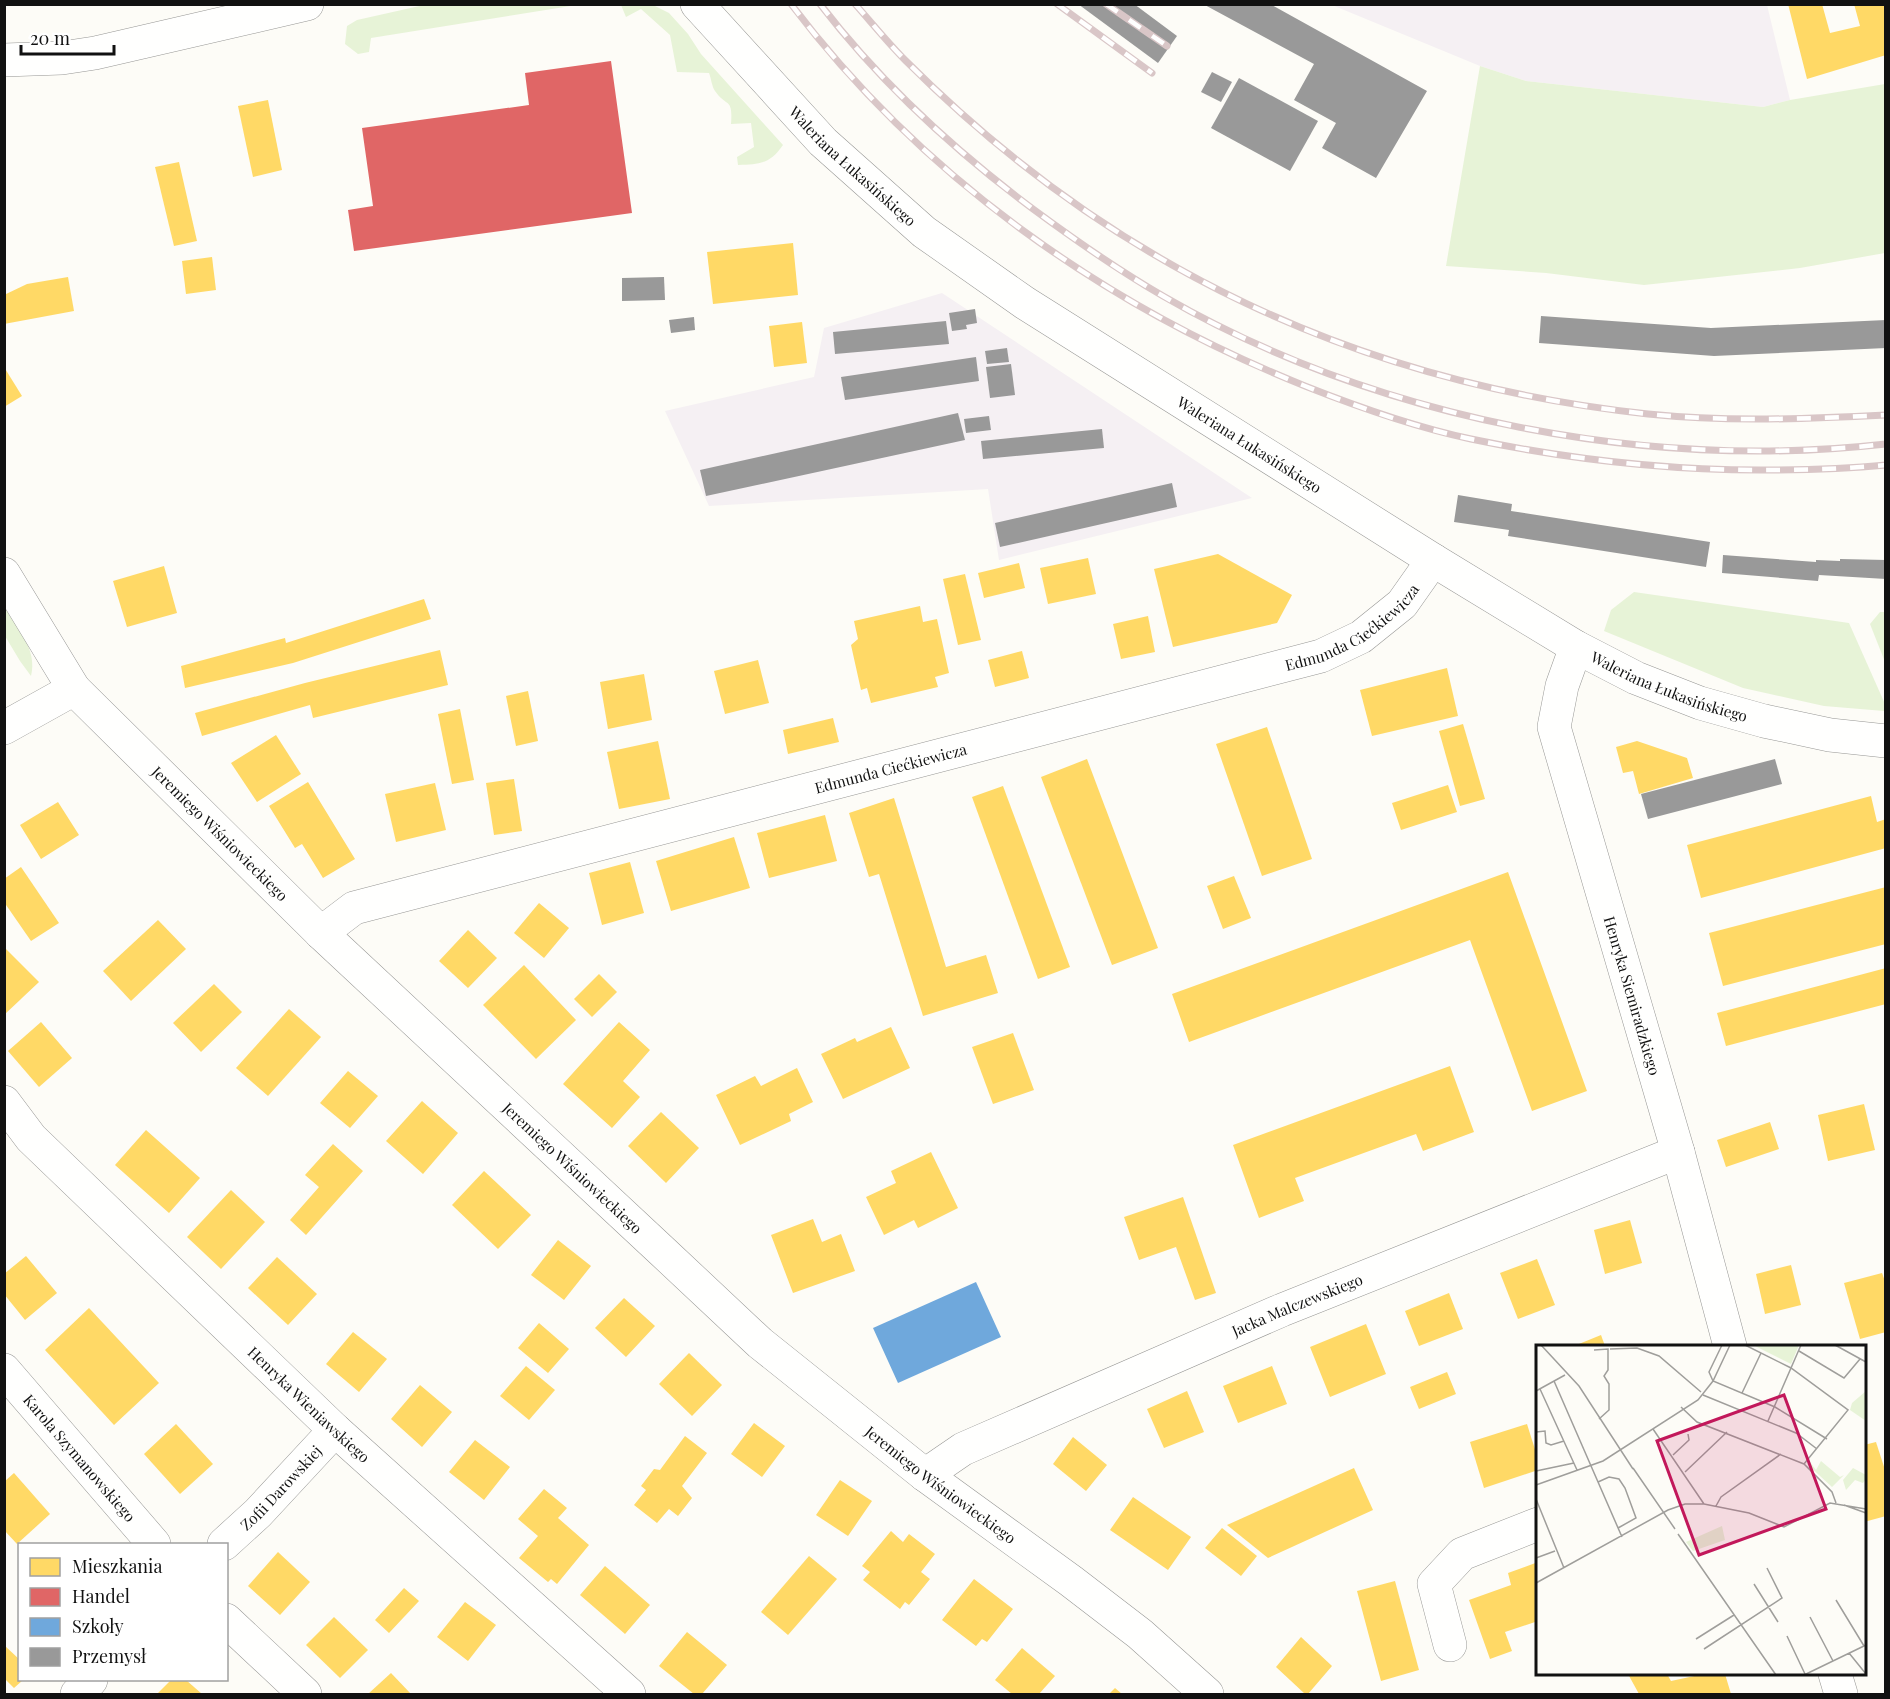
<svg xmlns="http://www.w3.org/2000/svg" width="1890" height="1699" font-family="'Playfair Display',serif">
<style>
.industrial{fill:#f5f0f3}
.green{fill:#e7f3d7}
.homes{fill:#ffd966}
.shops{fill:#e06666}
.schools{fill:#6fa8dc}
.industry{fill:#999}
.lines{fill:none;stroke-linecap:round;stroke-linejoin:round}
.minor-casing{stroke:#979795;stroke-width:34}
.minor{stroke:#fffffe;stroke-width:33}
.rail-casing{stroke:#d9c6c7;stroke-width:7}
.rail{stroke:#fff;stroke-width:4.5;stroke-dasharray:14;stroke-linecap:butt}
.labels{text-anchor:middle;dominant-baseline:central;stroke-width:6;stroke-linejoin:round;paint-order:stroke}
.street-label{font-size:15px;fill:#111;stroke:#fff}
.inset-road{fill:none;stroke:#9f9e9b;stroke-width:1.5}
.view{fill:#c2185b;fill-opacity:0.15;stroke:#c2185b;stroke-width:3}
.inset-edge{fill:none;stroke:#111;stroke-width:3}
</style>
<rect width="100%" height="100%" fill="#fdfcf7"/>
<!-- industrial -->
<g class="industrial">
<polygon points="1332,5 1767,5 1790,100 1763,107 1526,81 1480,66"/>
<polygon points="942,293 1252,498 999,560 988,489 709,506 665,411 814,377 824,328"/>
</g>
<!-- green -->
<g class="green">
<polygon points="424,5 424,4 577,5 371,38 369,52 358,54 345,44 347,26 357,20"/>
<path d="M621,5H653L669,13L688,34L701,54L783,145C770,164 760,164 738,165L737,157L754,147L751,123L731,124C733,97 727,108 715,91C712,87 711,78 709,73L677,72L670,35L641,9L626,17Z"/>
<polygon points="1480,66 1526,81 1763,107 1790,100 1885,84 1885,253 1800,268 1644,285 1546,273 1446,266"/>
<polygon points="1634,592 1849,623 1885,704 1884,711 1824,706 1743,688 1604,631 1611,610"/>
<path d="M4,606C17,627 38,650 31,676L20,661L5,636Z"/>
<polygon points="1880,612 1885,612 1885,662 1870,624"/>
</g>
<!-- homes -->
<g class="homes">
<polygon points="1788,4 1822,4 1830,33 1860,26 1854,4 1886,4 1886,55 1807,79"/>
<polygon points="268,100 282,170 253,177 238,106"/>
<polygon points="179,162 197,241 174,246 155,167"/>
<polygon points="793,243 798,295 713,304 707,252"/>
<polygon points="212,257 216,290 186,294 182,261"/>
<polygon points="68,277 74,311 4,324 4,295 27,284"/>
<polygon points="802,322 807,363 774,367 769,326"/>
<polygon points="4,367 22,396 4,407"/>
<polygon points="1218,554 1292,595 1277,623 1173,647 1154,569"/>
<polygon points="1088,558 1096,594 1048,604 1040,568"/>
<polygon points="1019,563 1025,588 984,598 978,573"/>
<polygon points="164,566 177,613 127,627 113,581"/>
<polygon points="965,574 981,640 958,645 943,579"/>
<polygon points="424,599 431,619 293,663 185,688 181,666 285,638 286,643"/>
<polygon points="920,606 923,622 937,619 949,673 935,677 938,687 871,703 867,688 861,690 851,645 858,639 854,621"/>
<polygon points="1148,616 1155,652 1121,659 1113,624"/>
<polygon points="440,650 448,685 313,718 310,705 202,736 195,713 305,683"/>
<polygon points="1022,651 1029,678 995,687 988,660"/>
<polygon points="758,660 769,703 725,714 714,671"/>
<polygon points="1447,668 1458,716 1372,736 1360,690"/>
<polygon points="644,674 652,720 608,729 600,682"/>
<polygon points="528,691 538,741 516,746 506,696"/>
<polygon points="460,709 474,780 452,784 438,714"/>
<polygon points="833,718 839,742 788,754 783,730"/>
<polygon points="1463,724 1485,799 1460,806 1439,731"/>
<polygon points="1267,727 1312,859 1262,876 1216,744"/>
<polygon points="276,735 301,774 257,802 231,763"/>
<polygon points="658,741 670,799 619,809 607,752"/>
<polygon points="1637,741 1687,758 1693,778 1639,794 1633,771 1623,773 1616,747"/>
<polygon points="1087,759 1158,948 1112,965 1041,777"/>
<polygon points="514,779 522,831 494,835 486,783"/>
<polygon points="308,782 355,859 323,878 302,844 295,848 269,806"/>
<polygon points="435,783 446,830 396,842 385,794"/>
<polygon points="1448,785 1457,812 1401,830 1392,803"/>
<polygon points="1003,786 1070,967 1038,979 972,797"/>
<polygon points="1871,796 1877,822 1886,819 1886,848 1701,898 1687,845"/>
<polygon points="894,798 946,967 986,955 998,993 923,1016 879,874 869,877 849,813"/>
<polygon points="58,802 79,835 41,859 20,825"/>
<polygon points="825,815 837,861 769,878 757,833"/>
<polygon points="734,837 750,888 671,911 656,861"/>
<polygon points="630,862 644,913 602,925 589,873"/>
<polygon points="21,867 59,923 31,941 4,902 4,879"/>
<polygon points="1508,872 1587,1091 1532,1111 1470,940 1189,1042 1172,994"/>
<polygon points="1234,876 1251,918 1223,929 1207,886"/>
<polygon points="1886,887 1886,944 1723,986 1709,933"/>
<polygon points="539,903 569,928 544,958 514,933"/>
<polygon points="158,920 186,949 131,1001 103,971"/>
<polygon points="468,930 497,958 468,988 439,961"/>
<polygon points="4,947 39,982 4,1015"/>
<polygon points="524,965 576,1020 536,1059 483,1005"/>
<polygon points="1886,968 1886,1004 1726,1046 1717,1013"/>
<polygon points="599,974 617,992 592,1017 574,999"/>
<polygon points="214,984 242,1012 201,1052 173,1023"/>
<polygon points="289,1009 321,1037 268,1096 236,1068"/>
<polygon points="41,1022 72,1058 39,1087 8,1051"/>
<polygon points="619,1022 650,1050 623,1081 640,1097 612,1128 563,1084"/>
<polygon points="891,1027 910,1068 843,1099 821,1054 855,1038 857,1042"/>
<polygon points="1013,1033 1034,1090 993,1104 972,1047"/>
<polygon points="1450,1066 1474,1132 1423,1151 1416,1134 1295,1178 1304,1201 1259,1218 1233,1145"/>
<polygon points="797,1068 813,1102 789,1114 791,1121 740,1145 716,1095 755,1076 761,1086"/>
<polygon points="348,1071 378,1096 350,1128 320,1103"/>
<polygon points="422,1101 458,1133 423,1174 386,1141"/>
<polygon points="1864,1104 1875,1150 1828,1161 1818,1115"/>
<polygon points="661,1112 699,1148 666,1183 628,1146"/>
<polygon points="1770,1122 1779,1149 1726,1167 1717,1140"/>
<polygon points="146,1130 200,1178 169,1213 115,1165"/>
<polygon points="333,1144 363,1171 306,1235 290,1220 319,1187 305,1175"/>
<polygon points="931,1152 958,1208 918,1228 914,1220 884,1235 866,1197 896,1183 891,1171"/>
<polygon points="484,1171 531,1215 498,1249 452,1205"/>
<polygon points="231,1190 265,1222 221,1269 187,1237"/>
<polygon points="1183,1197 1216,1293 1195,1300 1176,1247 1139,1260 1124,1217"/>
<polygon points="813,1219 822,1242 841,1234 855,1271 793,1293 771,1235"/>
<polygon points="1630,1220 1642,1263 1605,1274 1594,1230"/>
<polygon points="558,1240 591,1266 564,1300 531,1275"/>
<polygon points="26,1256 57,1293 25,1320 4,1294 4,1274"/>
<polygon points="277,1257 317,1294 288,1325 248,1288"/>
<polygon points="1537,1259 1555,1305 1518,1319 1500,1273"/>
<polygon points="1791,1265 1801,1305 1765,1314 1756,1274"/>
<polygon points="1882,1273 1886,1284 1886,1332 1860,1339 1844,1283"/>
<polygon points="1449,1293 1463,1329 1419,1346 1405,1311"/>
<polygon points="624,1298 655,1326 626,1357 595,1328"/>
<polygon points="89,1308 159,1383 114,1425 45,1350"/>
<polygon points="539,1323 569,1349 548,1373 518,1348"/>
<polygon points="1366,1324 1386,1374 1330,1397 1310,1347"/>
<polygon points="353,1332 387,1359 359,1392 326,1364"/>
<polygon points="1601,1335 1605,1346 1574,1346"/>
<polygon points="689,1353 722,1385 692,1416 659,1384"/>
<polygon points="526,1366 555,1390 529,1420 500,1396"/>
<polygon points="1272,1366 1287,1404 1238,1423 1223,1386"/>
<polygon points="1447,1372 1456,1394 1419,1409 1410,1387"/>
<polygon points="420,1385 452,1412 422,1447 391,1419"/>
<polygon points="1187,1391 1204,1432 1164,1448 1147,1409"/>
<polygon points="754,1423 785,1446 762,1477 731,1454"/>
<polygon points="176,1424 213,1464 180,1494 144,1454"/>
<polygon points="1527,1424 1538,1459 1538,1470 1484,1488 1470,1442"/>
<polygon points="685,1436 707,1453 682,1486 692,1498 678,1516 669,1509 657,1523 634,1505 646,1490 641,1486 654,1469 660,1470"/>
<polygon points="1073,1437 1107,1465 1086,1491 1053,1464"/>
<polygon points="475,1440 510,1467 484,1500 449,1472"/>
<polygon points="1876,1442 1886,1473 1886,1516 1864,1522 1864,1445"/>
<polygon points="1354,1468 1373,1510 1268,1558 1227,1525"/>
<polygon points="14,1473 50,1514 17,1544 4,1530 4,1482"/>
<polygon points="840,1480 872,1501 848,1536 816,1515"/>
<polygon points="544,1489 567,1508 558,1518 589,1545 557,1584 551,1579 548,1582 519,1558 538,1536 518,1519"/>
<polygon points="1133,1497 1191,1537 1168,1570 1110,1530"/>
<polygon points="1222,1528 1257,1556 1241,1576 1205,1548"/>
<polygon points="891,1531 903,1542 909,1534 935,1554 921,1572 930,1579 909,1605 905,1602 900,1609 863,1580 870,1572 862,1566"/>
<polygon points="278,1552 310,1582 280,1615 248,1586"/>
<polygon points="809,1556 837,1579 788,1635 761,1612"/>
<polygon points="1538,1562 1538,1621 1505,1632 1512,1651 1490,1659 1469,1600 1511,1585 1508,1573"/>
<polygon points="605,1566 650,1605 625,1634 580,1595"/>
<polygon points="974,1579 1013,1609 987,1642 982,1639 976,1646 942,1620"/>
<polygon points="1395,1581 1419,1670 1381,1681 1357,1591"/>
<polygon points="404,1588 419,1601 389,1633 375,1620"/>
<polygon points="465,1602 496,1625 468,1661 437,1637"/>
<polygon points="334,1617 368,1650 340,1678 306,1645"/>
<polygon points="687,1632 727,1665 702,1694 694,1694 659,1666"/>
<polygon points="1301,1637 1332,1666 1308,1694 1305,1694 1276,1667"/>
<polygon points="4,1645 20,1660 20,1680 23,1680 14,1688 4,1678"/>
<polygon points="1022,1648 1055,1676 1039,1694 1012,1694 995,1680"/>
<polygon points="391,1673 411,1694 368,1694"/>
<polygon points="1628,1674 1667,1674 1671,1681 1699,1675 1699,1674 1725,1674 1731,1694 1639,1694"/>
<polygon points="171,1680 186,1680 202,1694 157,1694"/>
<polygon points="1115,1688 1122,1694 1109,1694"/>
</g>
<!-- shops -->
<polygon class="shops" points="611,61 632,213 354,251 348,210 373,206 362,128 529,105 525,73"/>
<!-- schools -->
<polygon class="schools" points="976,1282 1001,1337 898,1383 873,1328"/>
<!-- industry -->
<g class="industry">
<polygon points="1078,4 1134,4 1177,36 1158,63"/>
<polygon points="1203,4 1270,4 1427,91 1376,178 1322,148 1336,123 1294,100 1314,64"/>
<polygon points="1212,72 1232,82 1221,102 1201,92"/>
<polygon points="1239,78 1318,121 1290,171 1211,128"/>
<polygon points="664,277 665,300 622,301 622,278"/>
<polygon points="975,309 977,323 966,325 967,329 952,331 949,313"/>
<polygon points="1541,316 1711,328 1886,320 1886,348 1714,356 1539,343"/>
<polygon points="694,317 695,330 671,333 669,320"/>
<polygon points="946,321 949,344 835,354 833,332"/>
<polygon points="1007,348 1009,362 987,364 985,351"/>
<polygon points="976,357 979,381 845,400 841,377"/>
<polygon points="1011,364 1015,395 990,398 986,367"/>
<polygon points="958,413 965,440 706,496 700,470"/>
<polygon points="989,416 991,430 966,433 964,419"/>
<polygon points="1102,429 1104,448 983,459 981,441"/>
<polygon points="1172,483 1177,507 1000,547 995,523"/>
<polygon points="1458,495 1512,504 1511,511 1710,542 1706,567 1508,536 1509,530 1454,522"/>
<polygon points="1723,555 1816,562 1816,560 1840,561 1840,559 1886,560 1886,579 1819,575 1818,581 1722,573"/>
<polygon points="1775,759 1782,784 1648,819 1641,794"/>
</g>
<g class="lines">
<!-- minor casing -->
<g class="minor-casing">
<g id="minor">
<path id="s1" d="M697,4L823,142L924,232L1025,303L1433,560L1576,647L1636,678L1700,703L1764,721L1830,735L1886,741"/>
<polyline points="4,60 62,58 95,53 307,4"/>
<path id="s2" d="M4,574L74,689L321,933L663,1252L760,1343L925,1475L1071,1581L1140,1634L1207,1694"/>
<path id="s3" d="M1576,647L1562,686L1554,727L1678,1152L1730,1346"/>
<polyline points="4,728 74,689"/>
<path id="s4" d="M321,933L354,908L1321,656L1361,637L1402,604L1433,560"/>
<path id="s5" d="M4,1102L31,1138L335,1430L629,1694"/>
<path id="s6" d="M4,1370L154,1544"/>
<path id="s7" d="M925,1475L963,1449L1282,1310L1678,1152"/>
<path id="s8" d="M224,1544L258,1513L335,1430"/>
<polyline points="226,1620 305,1694"/>
<polyline points="1450,1645 1434,1584 1462,1554 1538,1524"/>
<polyline points="1835,1674 1841,1694"/>
<polyline points="77,1694 91,1680"/>
</g>
</g>
<!-- minor -->
<use href="#minor" class="minor"/>
<!-- rail casing -->
<g class="rail-casing">
<g id="rail">
<path d="M791,4C922,177 1105,306 1305,386C1358,407 1414,427 1471,439C1567,459 1663,470 1761,470C1802,470 1844,469 1886,465"/>
<path d="M820,4C880,82 954,150 1033,209C1075,240 1118,270 1163,296C1374,418 1644,471 1886,444"/>
<path d="M855,4C872,23 888,43 906,61C1112,267 1358,383 1648,414C1726,422 1807,419 1886,415"/>
<polyline points="1057,4 1152,73"/>
<polyline points="1106,4 1167,46"/>
</g>
</g>
<!-- rail -->
<use href="#rail" class="rail"/>
</g>
<g class="labels">
<!-- street labels -->
<g class="street-label">
<text stroke="none"><textPath href="#s1" startOffset="225">Waleriana Łukasińskiego</textPath></text>
<text stroke="none"><textPath href="#s1" startOffset="711">Waleriana Łukasińskiego</textPath></text>
<text stroke="none"><textPath href="#s4" startOffset="1082">Edmunda Ciećkiewicza</textPath></text>
<text stroke="none"><textPath href="#s1" startOffset="1197">Waleriana Łukasińskiego</textPath></text>
<text stroke="none"><textPath href="#s4" startOffset="596">Edmunda Ciećkiewicza</textPath></text>
<text stroke="none"><textPath href="#s2" startOffset="340">Jeremiego Wiśniowieckiego</textPath></text>
<text stroke="none"><textPath href="#s3" startOffset="363">Henryka Siemiradzkiego</textPath></text>
<text stroke="none"><textPath href="#s2" startOffset="826">Jeremiego Wiśniowieckiego</textPath></text>
<text stroke="none"><textPath href="#s7" startOffset="410">Jacka Malczewskiego</textPath></text>
<text stroke="none"><textPath href="#s5" startOffset="430">Henryka Wieniawskiego</textPath></text>
<text stroke="none"><textPath href="#s6" startOffset="116">Karola Szymanowskiego</textPath></text>
<text stroke="none"><textPath href="#s2" startOffset="1312">Jeremiego Wiśniowieckiego</textPath></text>
<text stroke="none"><textPath href="#s8" startOffset="80">Zofii Darowskiej</textPath></text>
</g>
</g>
<!-- overview -->
<g transform="translate(1536 1345)">
<rect width="330" height="330" fill="#fdfcf7"/>
<path d="M217,0H263L255,19ZM330,46V76L314,65L316,58ZM285,116L304,132L308,130L296,142L271,119L274,117L280,125ZM317,123L330,130V134L327,138L319,135L310,145L307,135ZM186,181L189,195L157,206L150,197Z" fill="#e7f3d7"/>
<path class="inset-road" d="M5,0L43,41L97,124M186,0L173,27L177,36L239,62L291,94M209,0L255,23L312,65L268,119M299,0L330,17M74,4L101,3L123,11L165,47M58,5L72,4V25L68,31L73,39V65L63,74M263,6L308,33L324,14M18,36L86,192M4,44L41,125M0,46L29,30M206,48L225,8M167,50L260,88L281,104M145,62L161,77L268,119L296,147L300,158M232,76L265,0M117,84L168,159M0,87L9,86L10,98L15,100L28,96M137,110L153,95L152,89M97,123L139,184M0,126L38,118M149,127L191,87M62,137L73,132L83,134L89,143L100,173L82,183M0,140L67,116L162,55L177,36L194,0M0,154L28,223M308,160L330,168M180,161L185,152L245,109M142,189L240,330M0,213L19,206M0,238L132,165L149,159H168L213,168L248,182L294,158L330,164M218,239L242,277M300,255L328,301M274,272L297,316M251,291L269,329M160,294L198,270M168,304L246,253L231,223M313,308L330,329M268,330L330,300"/>
<path class="view" d="M248,50L290,164L163,210L121,96Z"/>
<rect width="330" height="330" class="inset-edge"/>
</g>
<!-- border -->
<rect width="1890" height="1699" fill="none" stroke="#111111" stroke-width="12"/>
<!-- legend -->
<rect x="18" y="1543" width="210" height="138" fill="#ffffff" stroke="#a0a0a0" stroke-width="1.5"/>
<rect x="30" y="1558" width="30" height="18" fill="#ffd966" stroke="#a0a0a0" stroke-width="1.5"/>
<text x="72" y="1573" font-size="18" fill="#111111">Mieszkania</text>
<rect x="30" y="1588" width="30" height="18" fill="#e06666" stroke="#a0a0a0" stroke-width="1.5"/>
<text x="72" y="1603" font-size="18" fill="#111111">Handel</text>
<rect x="30" y="1618" width="30" height="18" fill="#6fa8dc" stroke="#a0a0a0" stroke-width="1.5"/>
<text x="72" y="1633" font-size="18" fill="#111111">Szkoły</text>
<rect x="30" y="1648" width="30" height="18" fill="#999999" stroke="#a0a0a0" stroke-width="1.5"/>
<text x="72" y="1663" font-size="18" fill="#111111">Przemysł</text>
<!-- scale -->
<path d="M21 45v9h93v-9" fill="none" stroke="#111111" stroke-width="3"/>
<text x="30" y="45" font-size="18" fill="#111111" stroke="#ffffff" stroke-width="4.5" paint-order="stroke">20 m</text>
</svg>
